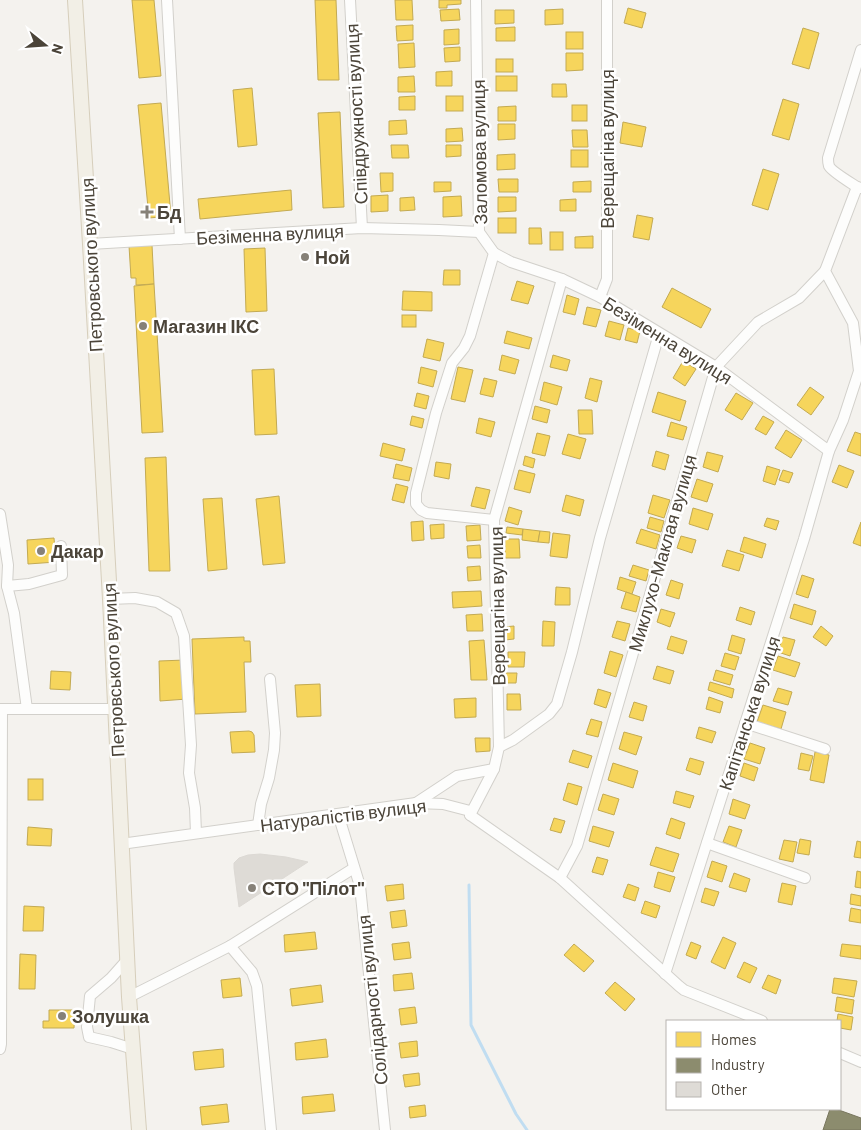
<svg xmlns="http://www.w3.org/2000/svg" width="861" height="1130" font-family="Barlow,sans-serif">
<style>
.homes{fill:#f6d55c;stroke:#c3aa52}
.industry{fill:#8c8c6e;stroke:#78765e}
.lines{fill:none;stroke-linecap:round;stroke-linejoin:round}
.stream{stroke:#c0ddf1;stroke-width:3}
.building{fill:#dedbd6;stroke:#dcd9d4}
.minor-casing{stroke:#d2d0cb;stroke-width:12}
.major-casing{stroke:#d6cebb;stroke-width:16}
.minor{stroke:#fdfdfc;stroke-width:10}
.major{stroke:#f2efe6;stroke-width:14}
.poi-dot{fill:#868178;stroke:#fff;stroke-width:2}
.labels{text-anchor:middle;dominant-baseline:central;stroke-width:5;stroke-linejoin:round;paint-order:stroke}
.street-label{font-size:18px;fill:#4b4439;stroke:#fff}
.poi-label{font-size:18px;font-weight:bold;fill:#4b4439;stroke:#fff;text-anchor:start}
</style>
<rect width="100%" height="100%" fill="#f4f2ee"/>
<!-- homes -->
<g class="homes">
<polygon points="132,0 154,0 161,76 139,78"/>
<polygon points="315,0 336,0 339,80 318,80"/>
<polygon points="395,0 412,0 413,20 396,20"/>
<polygon points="439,0 461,0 461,4 447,5 447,8 439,8"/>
<polygon points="628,8 646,13 642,28 624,23"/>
<polygon points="459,9 460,20 441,21 440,10"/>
<polygon points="563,9 563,24 545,25 545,10"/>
<polygon points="495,10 514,10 514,23 495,24"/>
<polygon points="413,25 413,40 397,41 396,26"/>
<polygon points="515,27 515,41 496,41 496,28"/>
<polygon points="803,28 819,33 809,69 792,64"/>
<polygon points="459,29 459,44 444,45 444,30"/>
<rect x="566" y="32" width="17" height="17"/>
<polygon points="414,43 415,67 399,68 398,44"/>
<polygon points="460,47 460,61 445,62 444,48"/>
<polygon points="566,53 583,53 583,70 566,71"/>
<rect x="496" y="59" width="17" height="13"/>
<polygon points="452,71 452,86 436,86 436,72"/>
<polygon points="414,76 415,92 398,92 398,77"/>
<rect x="496" y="76" width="21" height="15"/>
<polygon points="552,84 566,84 567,97 552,97"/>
<polygon points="252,88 257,145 238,147 233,90"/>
<polygon points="415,96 415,110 399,110 399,97"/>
<rect x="446" y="96" width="17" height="15"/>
<polygon points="783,99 799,104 789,140 772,135"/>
<polygon points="161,103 171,216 149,218 138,105"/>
<rect x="572" y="105" width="15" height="16"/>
<polygon points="516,106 516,121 498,121 498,107"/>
<polygon points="340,112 344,207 323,208 318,113"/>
<polygon points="406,120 407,134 389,135 389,121"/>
<polygon points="623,122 646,127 642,147 620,143"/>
<polygon points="498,124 515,124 515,139 498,140"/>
<polygon points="462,128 463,141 446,142 446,129"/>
<polygon points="572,130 587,130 588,147 573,147"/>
<polygon points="391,145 408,145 409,158 392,158"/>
<polygon points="446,145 461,145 461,156 446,157"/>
<rect x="571" y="150" width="17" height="17"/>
<polygon points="515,154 515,169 497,170 497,155"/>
<polygon points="763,169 779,174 768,210 752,205"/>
<polygon points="380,173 393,173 393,191 381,192"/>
<polygon points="498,179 518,179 518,192 499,192"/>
<polygon points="591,181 591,192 573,192 573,182"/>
<polygon points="434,182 451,182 451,191 434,192"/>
<polygon points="291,190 292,210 200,219 198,199"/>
<polygon points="388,195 388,211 371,212 371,196"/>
<polygon points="461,196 462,216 443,217 443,197"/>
<polygon points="414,197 415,210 400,211 400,198"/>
<polygon points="498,197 516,197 516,211 498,212"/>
<polygon points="576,199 576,211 560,211 560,200"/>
<polygon points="637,215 653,218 649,240 633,237"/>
<rect x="498" y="218" width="18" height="15"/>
<polygon points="529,228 541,228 542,244 529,244"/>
<rect x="550" y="232" width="13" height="18"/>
<polygon points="593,236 593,248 575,248 575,237"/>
<polygon points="152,245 154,284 136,285 136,278 131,278 129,246"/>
<polygon points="265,248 267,311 246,312 244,249"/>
<polygon points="444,270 460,270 460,285 443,285"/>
<polygon points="517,281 534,286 528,304 511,300"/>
<polygon points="154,284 163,432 142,433 134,286"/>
<polygon points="672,288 711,309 701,328 662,307"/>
<polygon points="403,291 432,292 432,311 402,310"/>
<polygon points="567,295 579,299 575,315 563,312"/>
<polygon points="587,307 601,310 596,327 583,324"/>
<rect x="402" y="315" width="14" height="12"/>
<polygon points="609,321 624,325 620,340 605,336"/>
<polygon points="628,328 640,331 637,343 625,340"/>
<polygon points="507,331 532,338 529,349 504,343"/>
<polygon points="427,339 444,343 440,361 423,357"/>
<polygon points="502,355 519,360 515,374 499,370"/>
<polygon points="553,355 570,360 567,371 550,367"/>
<polygon points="683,361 696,369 685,386 673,378"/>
<polygon points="421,367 437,371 433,387 418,383"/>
<polygon points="458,367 473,370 465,402 451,399"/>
<polygon points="274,369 277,434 255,435 252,370"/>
<polygon points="484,378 497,381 493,397 480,394"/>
<polygon points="590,378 602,381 597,402 585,398"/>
<polygon points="544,382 562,387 557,405 540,400"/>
<polygon points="810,387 824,397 811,415 797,405"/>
<polygon points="658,392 686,401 680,421 652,412"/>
<polygon points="417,393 429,396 426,409 414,406"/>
<polygon points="736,393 753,403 742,420 725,410"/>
<polygon points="535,406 550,410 547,423 532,419"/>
<polygon points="578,410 592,410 593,434 579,434"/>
<polygon points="412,416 424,419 422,428 410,425"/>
<polygon points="763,416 774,422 766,435 755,429"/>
<polygon points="479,418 495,422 491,437 476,433"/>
<polygon points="671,422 687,427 683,440 667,436"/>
<polygon points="786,430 802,440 791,458 775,448"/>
<polygon points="855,432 861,434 861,456 847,451"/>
<polygon points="537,433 550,436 545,456 532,453"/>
<polygon points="568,434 586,439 580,459 562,454"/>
<polygon points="383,443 405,449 402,461 380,456"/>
<polygon points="656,451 669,455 665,470 652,466"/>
<polygon points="707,452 723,456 718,472 703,467"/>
<polygon points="525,456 535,459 533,468 523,465"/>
<polygon points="166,457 170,571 149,571 145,458"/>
<polygon points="436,462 451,464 449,479 434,476"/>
<polygon points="396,464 412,468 409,481 393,478"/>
<polygon points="839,465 854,471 847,488 832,482"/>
<polygon points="767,466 780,470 775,485 763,481"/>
<polygon points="519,470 535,474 530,493 514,489"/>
<polygon points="783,470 793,473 789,483 779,480"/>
<polygon points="697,479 713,484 707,502 691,497"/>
<polygon points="396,484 408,487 404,503 392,500"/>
<polygon points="476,487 490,490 485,509 471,506"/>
<polygon points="566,495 584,500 580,516 562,511"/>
<polygon points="653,495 670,500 664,518 648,513"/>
<polygon points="279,496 285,563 263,565 256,499"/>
<polygon points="222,498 227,569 208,571 203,499"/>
<polygon points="509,507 522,511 518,525 505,521"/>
<polygon points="693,508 713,514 708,530 689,524"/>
<polygon points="650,517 664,521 661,532 647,528"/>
<polygon points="767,518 779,521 776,530 764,526"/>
<polygon points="423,521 424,540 412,541 411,522"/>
<polygon points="861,522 861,546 853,543"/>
<polygon points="444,524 444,538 431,539 430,525"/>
<polygon points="480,525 481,540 467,541 466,526"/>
<polygon points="507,527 523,529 522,535 506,533"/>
<polygon points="523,529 540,531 538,542 522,540"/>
<polygon points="641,529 660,535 656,549 636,543"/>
<polygon points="540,531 550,532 549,543 538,542"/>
<polygon points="553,533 570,535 567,558 550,556"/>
<polygon points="681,536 696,540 692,553 677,548"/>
<polygon points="744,537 766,544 762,558 740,551"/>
<polygon points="54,538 56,562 28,564 27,540"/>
<polygon points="505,539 519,539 520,558 505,558"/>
<polygon points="480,545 481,558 468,558 467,546"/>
<polygon points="727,550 744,555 739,571 722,566"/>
<polygon points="633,565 649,570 646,581 629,576"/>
<polygon points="480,566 481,580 468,581 467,567"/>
<polygon points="802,575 814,579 808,598 796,594"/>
<polygon points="620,577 636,582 632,594 617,589"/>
<polygon points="671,580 683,584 679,599 666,595"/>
<polygon points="556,587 570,588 570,605 555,605"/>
<polygon points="481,591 482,606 453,608 452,592"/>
<polygon points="626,592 640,597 636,612 621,608"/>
<polygon points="794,604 816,611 812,625 790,618"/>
<polygon points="740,607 755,612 751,625 736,620"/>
<polygon points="661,609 675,613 670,627 657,622"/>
<polygon points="482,614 483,631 467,631 466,615"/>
<polygon points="543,621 555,622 554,646 542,646"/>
<polygon points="617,621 630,624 625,641 612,637"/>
<polygon points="514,626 514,639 505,640 504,627"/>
<polygon points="821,626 833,636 826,646 813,637"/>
<polygon points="732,635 745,639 741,654 728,650"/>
<polygon points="671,636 687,641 683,654 667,649"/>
<polygon points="244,637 244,641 250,641 251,662 244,662 246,712 195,714 192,639"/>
<polygon points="783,637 795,640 790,656 778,652"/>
<polygon points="484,640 487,680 471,680 469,641"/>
<polygon points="610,651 623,655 616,677 604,673"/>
<polygon points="508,652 525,652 524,667 508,667"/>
<polygon points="725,653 739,657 735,670 721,666"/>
<polygon points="778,656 800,663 795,677 773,670"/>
<polygon points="185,660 187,699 160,701 159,661"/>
<polygon points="657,666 674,671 670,684 653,679"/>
<polygon points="716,670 733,675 730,685 713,680"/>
<polygon points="51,671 71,672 70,690 50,689"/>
<polygon points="505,673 517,673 516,683 505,683"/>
<polygon points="710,682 734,689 732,698 708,690"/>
<polygon points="320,684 321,716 297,717 295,685"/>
<polygon points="778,688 792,692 788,705 773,701"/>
<polygon points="598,689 611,693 606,708 594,704"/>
<polygon points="507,694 520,694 521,710 507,710"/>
<polygon points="709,697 723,702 720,713 706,709"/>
<polygon points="476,698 476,717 455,718 454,699"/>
<polygon points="634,702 647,706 643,721 629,717"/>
<polygon points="763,705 786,712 781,729 757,722"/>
<polygon points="591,719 602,722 598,737 586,734"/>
<polygon points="699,727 716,732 712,743 696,738"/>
<polygon points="249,731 252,732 254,735 255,752 232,753 230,732"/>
<polygon points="624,732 642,737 636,755 619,749"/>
<polygon points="475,738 490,738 490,751 476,752"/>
<polygon points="750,743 765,748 760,764 744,759"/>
<polygon points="573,750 592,756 588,768 569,762"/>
<polygon points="815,752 829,755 824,783 810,780"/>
<polygon points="801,753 813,756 809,771 798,769"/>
<polygon points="690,758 704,762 700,775 686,770"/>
<polygon points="613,763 638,771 633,788 608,780"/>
<polygon points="744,763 758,768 754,781 740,776"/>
<rect x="28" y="779" width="15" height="21"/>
<polygon points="568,783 582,787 577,805 563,800"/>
<polygon points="676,791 694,796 690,808 673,803"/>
<polygon points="603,794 619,799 614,815 598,810"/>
<polygon points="733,799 750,805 745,819 729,814"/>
<polygon points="554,818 565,821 561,833 550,830"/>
<polygon points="671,818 685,823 680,839 666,834"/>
<polygon points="593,826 614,832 609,847 589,841"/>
<polygon points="729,826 742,830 736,847 723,842"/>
<polygon points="28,827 52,829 51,846 27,845"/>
<polygon points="800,839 811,841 809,855 797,853"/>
<polygon points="784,840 797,842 793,862 779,859"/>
<polygon points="857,841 861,842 861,858 854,857"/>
<polygon points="656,847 679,854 673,872 650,865"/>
<polygon points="597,857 608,860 603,875 592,872"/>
<polygon points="712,861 727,866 722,882 707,877"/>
<polygon points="857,871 861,872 861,888 855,887"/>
<polygon points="658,872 675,877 670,892 654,887"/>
<polygon points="734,873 750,879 746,892 729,887"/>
<polygon points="782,883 796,886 792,905 778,902"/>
<polygon points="403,884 404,899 387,901 385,886"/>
<polygon points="628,884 639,888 635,901 623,897"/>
<polygon points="705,888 719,892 714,906 701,902"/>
<polygon points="851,894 861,896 861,906 850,904"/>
<polygon points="645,901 660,906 656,918 641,913"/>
<polygon points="24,906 44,907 43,931 23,931"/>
<polygon points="851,908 861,910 861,923 849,921"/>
<polygon points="405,910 407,926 392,928 390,912"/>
<polygon points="315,932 317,949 285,952 284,935"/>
<polygon points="723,937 736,943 725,969 711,962"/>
<polygon points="409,942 411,958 394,960 392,944"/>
<polygon points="691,942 701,946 696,959 686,955"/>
<polygon points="574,944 594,961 584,972 564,955"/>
<polygon points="842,944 861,946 861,959 840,956"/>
<polygon points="20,954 36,955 35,989 19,989"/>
<polygon points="744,962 757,968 750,983 737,977"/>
<polygon points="412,973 414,989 394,991 393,975"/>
<polygon points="768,975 781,980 776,994 762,988"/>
<polygon points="240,978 242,996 223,998 221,980"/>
<polygon points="834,978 857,981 854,997 832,993"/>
<polygon points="615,982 635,999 625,1011 605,993"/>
<polygon points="321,985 323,1002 292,1006 290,989"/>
<polygon points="837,997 854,1000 852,1014 835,1011"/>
<polygon points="415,1007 417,1023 401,1025 399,1009"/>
<polygon points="49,1010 75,1010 74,1028 43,1028 43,1021 49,1021"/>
<polygon points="838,1014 853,1017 851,1030 840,1028 840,1021 837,1021"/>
<polygon points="326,1039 328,1057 296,1060 295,1043"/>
<polygon points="417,1041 418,1056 401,1058 399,1043"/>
<polygon points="223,1049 224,1067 195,1070 193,1052"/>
<polygon points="419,1073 420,1085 405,1087 403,1075"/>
<polygon points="333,1094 335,1111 303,1114 302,1097"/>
<polygon points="227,1104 229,1122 202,1125 200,1107"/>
<polygon points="425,1105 426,1116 410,1118 409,1107"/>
</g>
<!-- industry -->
<polygon class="industry" points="830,1109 836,1109 861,1118 861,1130 823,1130"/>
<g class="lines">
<!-- stream -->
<polyline class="stream" points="469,885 471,1025 516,1114 527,1130"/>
</g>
<!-- building -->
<polygon class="building" points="260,854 286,857 308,862 239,907 234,868 234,863 239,858 248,855"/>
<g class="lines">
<!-- minor casing -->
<g class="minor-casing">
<g id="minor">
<polyline points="167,0 180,239"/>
<polyline points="350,0 362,228"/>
<polyline points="476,0 479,232 494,253 470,336 464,348 452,363 436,413 416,493 416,504 421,510 427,513 494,520"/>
<path d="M857,187C851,183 831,171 829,166C828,163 828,162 828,158L861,50"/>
<polyline points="90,244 362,228 439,230 479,232"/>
<polyline points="494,253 511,262 562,279 600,297 716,367 829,451"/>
<polyline points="600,297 607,279 607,0"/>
<polyline points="0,514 8,565 7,586 14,613 27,709"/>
<polyline points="7,586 29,584 62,575 61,546"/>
<polyline points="110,599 135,598 157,602 176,613 184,636 191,745 189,773 195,808 196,833"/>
<polyline points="0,709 116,709"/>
<polyline points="745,723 825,749"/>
<polyline points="499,747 513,740 549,714 557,704 572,652 600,538 659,334"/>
<polyline points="416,803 457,776 494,769"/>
<polyline points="338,814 360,886 385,1130"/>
<polyline points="470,815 494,769 499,747 494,520 562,279"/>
<polyline points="258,825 261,804 269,778 274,750 275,733 270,679"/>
<polyline points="707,843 805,878"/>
<polyline points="121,844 416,803 443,804 470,811 470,815 560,878 679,986 684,990 762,1021"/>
<polyline points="560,878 577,846 716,367 758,322 799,298 825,271"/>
<polyline points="230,946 252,972 257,986 271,1130"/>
<polyline points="127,960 111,978 90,996 87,1027 89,1037 111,1042 133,1049"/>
<polyline points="665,974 804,539 829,451 843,420 859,371 853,323 825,271 857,187 861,188"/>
<polyline points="129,997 230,946 354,868"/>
<polyline points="0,1049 1,1044 2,709"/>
<polyline points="840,1053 861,1062"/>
</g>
</g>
<!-- major casing -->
<g class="major-casing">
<polyline id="major" points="75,0 90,244 110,599 129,997 139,1130"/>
</g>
<!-- minor -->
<use href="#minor" class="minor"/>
<!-- major -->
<use href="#major" class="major"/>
</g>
<!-- markers -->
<g class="poi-dot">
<path d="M144.5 204.5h5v5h5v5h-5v5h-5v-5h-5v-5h5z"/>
<circle cx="305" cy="257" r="5"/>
<circle cx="143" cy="326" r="5"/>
<circle cx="41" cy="551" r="5"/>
<circle cx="252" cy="888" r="5"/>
<circle cx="62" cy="1016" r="5"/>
</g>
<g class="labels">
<!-- street labels -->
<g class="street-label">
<text transform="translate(356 114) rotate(-93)">Співдружності вулиця</text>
<text transform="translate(607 149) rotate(-90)">Верещагіна вулиця</text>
<text transform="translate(479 152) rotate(-91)">Заломова вулиця</text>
<text transform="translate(270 234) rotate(-3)">Безіменна вулиця</text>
<text transform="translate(91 265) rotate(-93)">Петровського вулиця</text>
<text transform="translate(668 340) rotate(32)">Безіменна вулиця</text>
<text transform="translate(662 553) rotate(-74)">Миклухо-Маклая вулиця</text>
<text transform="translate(497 606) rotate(-91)">Верещагіна вулиця</text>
<text transform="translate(113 670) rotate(-93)">Петровського вулиця</text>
<text transform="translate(749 713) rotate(-72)">Капітанська вулиця</text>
<text transform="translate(343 815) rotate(-7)">Натуралістів вулиця</text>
<text transform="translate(372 1000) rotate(-96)">Солідарності вулиця</text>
</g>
<!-- poi labels -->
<g class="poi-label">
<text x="157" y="212">Бд</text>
<text x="315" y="257">Ной</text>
<text x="153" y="326">Магазин ІКС</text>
<text x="51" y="551">Дакар</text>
<text x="262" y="888">СТО "Пілот"</text>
<text x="72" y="1016">Золушка</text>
</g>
</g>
<!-- legend -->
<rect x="666" y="1020" width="175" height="90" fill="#ffffff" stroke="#b7b4b0"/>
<rect x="676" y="1032" width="25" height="15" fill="#f6d55c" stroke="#b7b4b0"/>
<text x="711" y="1045" font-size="15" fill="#4b4439">Homes</text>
<rect x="676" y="1058" width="25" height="15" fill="#8c8c6e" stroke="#b7b4b0"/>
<text x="711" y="1070" font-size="15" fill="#4b4439">Industry</text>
<rect x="676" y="1082" width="25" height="15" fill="#dedbd6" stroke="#b7b4b0"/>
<text x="711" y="1095" font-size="15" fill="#4b4439">Other</text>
<!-- north arrow -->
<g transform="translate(45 45) rotate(107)" stroke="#ffffff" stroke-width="4" paint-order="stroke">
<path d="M0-4L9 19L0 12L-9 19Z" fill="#4b4439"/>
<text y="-8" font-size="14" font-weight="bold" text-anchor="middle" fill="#4b4439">N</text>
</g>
</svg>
